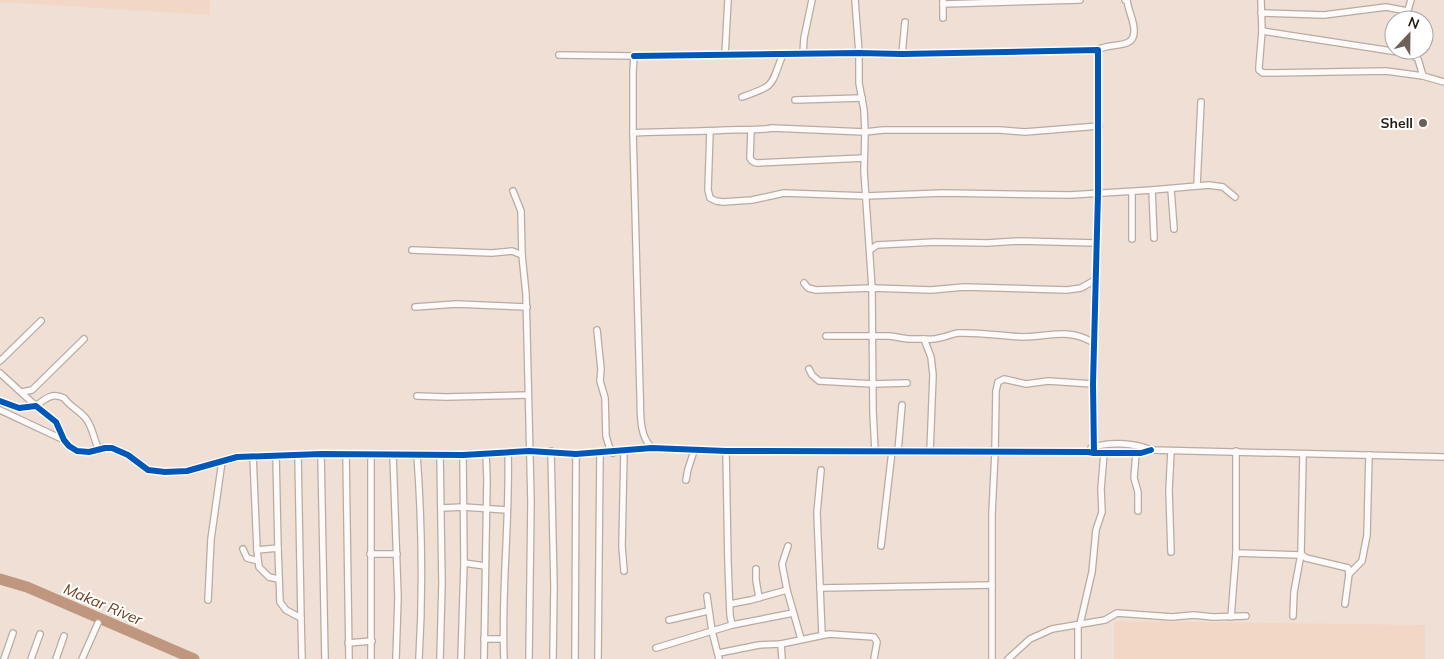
<svg xmlns="http://www.w3.org/2000/svg" width="1444" height="659" font-family="Mulish,sans-serif">
<style>
.built{fill:#f3d7c6}
.lines{fill:none;stroke-linecap:round;stroke-linejoin:round}
.river{stroke:#bf977e;stroke-width:11}
.street-casing{stroke:#b7aba3;stroke-width:8}
.street{stroke:#fdfaf9;stroke-width:5.5}
.cycleway-casing{stroke:#fff;stroke-width:9}
.cycleway{stroke:#0057b8;stroke-width:6}
.poi-dot{fill:#6c6058;stroke:#fff;stroke-width:2}
.labels{text-anchor:middle;dominant-baseline:central;stroke-width:4;stroke-linejoin:round;paint-order:stroke}
.poi-label{font-size:14px;font-weight:bold;fill:#251b14;stroke:#fff;text-anchor:end}
.water-label{font-size:15px;font-style:italic;fill:#6e3c18;stroke:#fff}
</style>
<rect width="100%" height="100%" fill="#efdfd5"/>
<!-- built -->
<g class="built">
<polygon points="0,0 210,0 210,15 0,2"/>
<polygon points="1114,621 1425,625 1425,659 1114,659"/>
</g>
<g class="lines">
<!-- river -->
<polyline class="river" points="0,579 27,587 194,659"/>
<!-- street casing -->
<g class="street-casing">
<g id="street">
<polyline points="855,0 859,53 859,83 864,110 865,132 864,171 872,288 873,412 875,451"/>
<polyline points="1261,0 1262,31 1259,67 1259,70 1263,73 1386,71 1423,76 1444,82"/>
<polyline points="943,4 1080,0"/>
<polyline points="1261,13 1324,15 1386,7 1407,11"/>
<polyline points="943,18 943,0"/>
<polyline points="1405,20 1411,0"/>
<polyline points="1262,31 1411,54 1418,59 1423,76"/>
<path d="M1098,50C1108,42 1134,50 1134,32C1135,22 1128,11 1127,0H1125"/>
<polyline points="803,54 804,38 812,0"/>
<polyline points="902,54 905,22"/>
<path d="M559,55L634,56L633,72V133L640,393C641,411 638,435 652,448"/>
<polyline points="725,55 728,0"/>
<polyline points="634,56 859,53 902,54 1098,50 1098,194 1093,384 1094,453"/>
<path d="M742,97C777,85 770,86 783,54"/>
<polyline points="795,100 862,98"/>
<polyline points="751,130 750,158 752,161 756,163 864,158"/>
<polyline points="710,131 708,190 710,198 716,201 723,202 752,200 784,193 866,196 943,193 1070,195 1152,190 1209,185 1223,187 1235,197"/>
<path d="M633,133C664,131 695,132 726,130C741,129 757,131 772,128L865,132L883,130H1000L1025,132L1099,126"/>
<polyline points="1197,185 1201,102"/>
<polyline points="1171,189 1174,229"/>
<polyline points="1152,190 1154,238"/>
<polyline points="513,191 521,211 522,255 526,294 531,501 529,659"/>
<polyline points="1132,192 1132,239"/>
<polyline points="412,250 492,253 512,251 522,255"/>
<polyline points="870,250 877,245 935,242 987,243 1019,241 1096,243"/>
<polyline points="804,283 808,288 816,290 872,288 931,290 964,287 1067,290 1081,288 1095,280"/>
<polyline points="415,307 456,304 527,307"/>
<polyline points="597,330 601,369 600,381 605,398 606,436 609,446 613,453"/>
<polyline points="826,336 890,336 908,339 924,339 931,357 933,375 930,452"/>
<path d="M924,339C929,339 934,340 939,338C946,337 951,334 958,333C980,332 1001,336 1023,337C1050,337 1068,327 1094,343"/>
<polyline points="0,361 41,321"/>
<polyline points="809,369 812,375 819,381 873,384 907,383"/>
<path d="M0,373L36,406C45,399 52,392 64,398C70,407 81,411 87,420C93,429 94,440 99,450"/>
<polyline points="22,392 32,390 84,339"/>
<polyline points="417,396 446,397 528,395"/>
<polyline points="0,401 19,408 36,406 56,422 64,440 69,446 77,451 89,452 105,448 112,448 128,455 148,470 165,472 187,471 237,457 321,454 463,455 529,451 576,454 652,448 726,451 1088,452 1094,453 1141,453 1151,450"/>
<polyline points="0,410 64,440"/>
<path d="M1091,448C1108,441 1135,443 1151,450L1444,457"/>
<polyline points="551,451 554,586 553,659"/>
<polyline points="726,451 728,563 730,615 732,625"/>
<polyline points="898,451 902,405"/>
<polyline points="1136,453 1134,478 1138,492 1138,511"/>
<polyline points="321,454 325,659"/>
<polyline points="346,454 349,659"/>
<polyline points="371,454 371,659"/>
<polyline points="1303,454 1301,554 1306,558 1348,568 1349,574 1345,604"/>
<polyline points="298,455 301,618"/>
<polyline points="393,455 398,597 396,659"/>
<path d="M417,455C422,523 423,591 419,659"/>
<polyline points="440,455 442,583 440,659"/>
<polyline points="253,456 257,550 278,548 280,602 286,610 301,618 302,659"/>
<polyline points="276,456 278,548"/>
<polyline points="821,470 817,513 822,635"/>
<polyline points="686,480 688,469 694,451"/>
<polyline points="442,508 463,507 507,510"/>
<polyline points="788,546 782,564 787,590 801,639"/>
<polyline points="881,546 892,451"/>
<polyline points="243,549 247,558 258,561"/>
<polyline points="257,550 259,567 269,577 278,579"/>
<polyline points="1171,552 1169,490 1171,451"/>
<polyline points="1236,553 1300,555"/>
<polyline points="370,554 397,554"/>
<polyline points="464,563 485,566"/>
<polyline points="756,569 756,580 759,598"/>
<polyline points="624,571 622,546 624,451"/>
<polyline points="1349,574 1362,561 1367,535 1369,455"/>
<polyline points="820,588 992,585"/>
<polyline points="208,600 211,539 222,461"/>
<polyline points="730,604 751,600 787,590"/>
<polyline points="1293,616 1294,592 1301,554"/>
<polyline points="1231,617 1236,553 1236,451"/>
<polyline points="669,620 708,611"/>
<polyline points="1080,624 1092,572 1096,530 1102,512 1101,489 1104,453"/>
<polyline points="484,639 503,639"/>
<polyline points="348,643 372,641"/>
<polyline points="781,644 782,659"/>
<polyline points="656,648 712,631 707,596"/>
<polyline points="719,653 759,645 781,644 829,634 874,637 877,642 874,659"/>
<polyline points="4,659 13,633"/>
<polyline points="31,659 40,634"/>
<polyline points="56,659 64,636"/>
<polyline points="82,659 98,623"/>
<polyline points="461,659 464,563 463,455"/>
<polyline points="484,659 487,479 486,454"/>
<path d="M504,659C501,590 510,521 508,452"/>
<polyline points="575,659 576,454"/>
<polyline points="598,659 600,453"/>
<polyline points="719,659 712,631 732,625 793,613"/>
<polyline points="992,659 992,514 995,452 996,391 998,382 1004,379 1026,384 1048,381 1093,384"/>
<polyline points="1008,659 1030,639 1052,629 1105,620 1117,613 1172,617 1194,615 1213,617 1246,616"/>
<polyline points="1078,659 1078,625"/>
</g>
</g>
<!-- street -->
<use href="#street" class="street"/>
<!-- cycleway casing -->
<g class="cycleway-casing">
<g id="cycleway">
<polyline points="634,56 859,53 902,54 1098,50 1098,194 1093,384 1094,453"/>
<polyline points="0,401 19,408 36,406 56,422 64,440 69,446 77,451 89,452 105,448 112,448 128,455 148,470 165,472 187,471 237,457 321,454 463,455 529,451 576,454 652,448 726,451 1088,452 1094,453 1141,453 1151,450"/>
</g>
</g>
<!-- cycleway -->
<use href="#cycleway" class="cycleway"/>
</g>
<!-- markers -->
<circle class="poi-dot" cx="1423" cy="123" r="5"/>
<g class="labels">
<!-- poi labels -->
<g class="poi-label">
<text x="1413" y="123">Shell</text>
</g>
<!-- water labels -->
<g class="water-label">
<text transform="translate(103 604) rotate(23)">Makar River</text>
</g>
</g>
<!-- north arrow -->
<g transform="translate(1409 35) rotate(22)"><circle r="24" fill="#ffffff" stroke="#a8a4a1"/>
<path d="M0-4L9 19L0 12L-9 19Z" fill="#6c6058"/>
<text y="-8" font-size="14" font-weight="bold" text-anchor="middle" fill="#251b14">N</text>
</g>
</svg>
